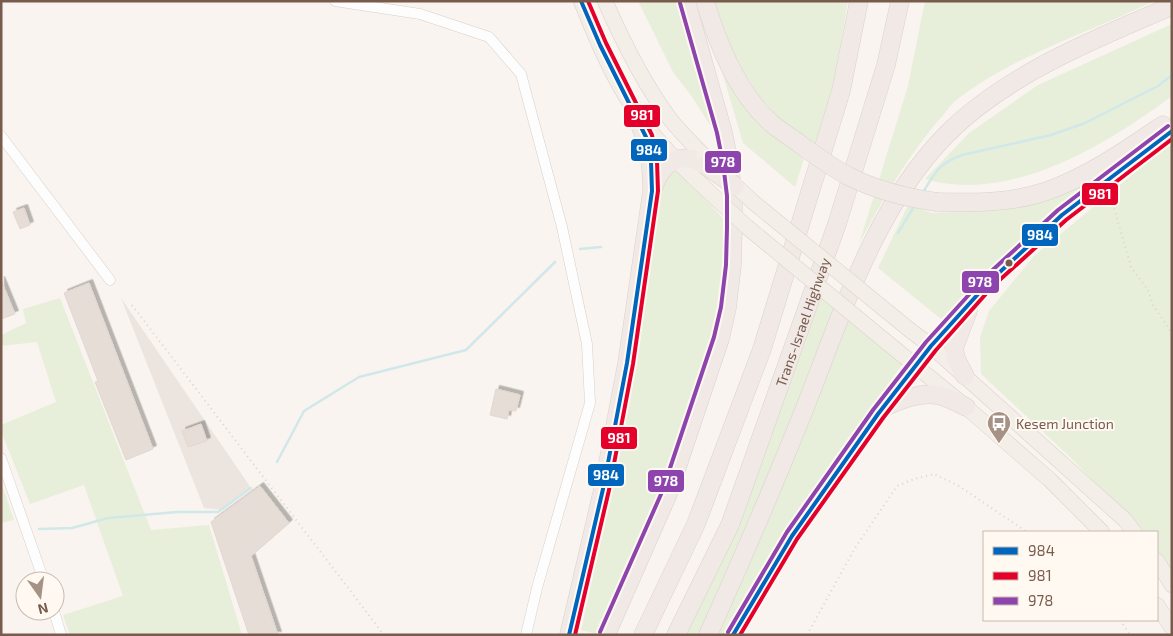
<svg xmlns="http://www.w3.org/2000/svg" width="1173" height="636" font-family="'Exo 2',sans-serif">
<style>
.industrial{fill:#ece4df}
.green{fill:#e7efda}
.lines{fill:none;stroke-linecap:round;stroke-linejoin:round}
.stream{stroke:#d0e8e9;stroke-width:2.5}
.building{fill:#e6ddd6;stroke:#e2d7d1;filter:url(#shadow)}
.minor-casing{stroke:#d7d0ca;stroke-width:11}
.primary-casing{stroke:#dad1cc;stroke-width:16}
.motorway-casing{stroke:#dad1cc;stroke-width:19}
.path{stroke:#dbd3d0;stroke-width:2;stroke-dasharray:1 4;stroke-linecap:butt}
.minor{stroke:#fefdfd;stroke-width:10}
.primary{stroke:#f3eee7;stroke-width:15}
.motorway{stroke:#f1e9e6;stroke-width:18}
.primary-bridge-casing{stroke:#dad1cc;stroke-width:16;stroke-linecap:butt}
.motorway-bridge-casing{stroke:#dad1cc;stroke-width:19;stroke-linecap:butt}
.primary-bridge{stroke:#f3eee7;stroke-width:15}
.motorway-bridge{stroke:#f1e9e6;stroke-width:18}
.bus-1-casing{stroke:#fff9f2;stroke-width:8}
.bus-2-casing{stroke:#fff9f2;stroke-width:8}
.bus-3-casing{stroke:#fff9f2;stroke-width:8}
.bus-1{stroke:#0065bd;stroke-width:4}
.bus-2{stroke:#e4002b;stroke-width:4}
.bus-3{stroke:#8e44ad;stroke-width:4}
.bus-dot{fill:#795b4d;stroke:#fff9f2;stroke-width:2}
.labels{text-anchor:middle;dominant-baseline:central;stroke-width:4;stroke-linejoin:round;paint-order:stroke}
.street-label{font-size:14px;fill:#795b4d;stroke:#fff9f2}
.poi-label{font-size:14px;fill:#795b4d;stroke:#fff9f2;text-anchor:start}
.line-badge{stroke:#fff9f2;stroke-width:2}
.badge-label{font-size:14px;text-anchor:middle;font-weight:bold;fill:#fff}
</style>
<defs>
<filter id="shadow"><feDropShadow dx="3.5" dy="-3.5" stdDeviation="0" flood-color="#0004"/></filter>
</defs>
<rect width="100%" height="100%" fill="#f9f4ef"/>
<!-- industrial -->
<polygon class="industrial" points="121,298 251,488 223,510 204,508"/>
<!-- green -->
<g class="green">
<polygon points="638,1 679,1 707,103 711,127 693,98 673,72"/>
<polygon points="713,1 848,1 832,94 818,145 784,124 759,96 735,59 719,26"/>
<path d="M925,1H1154C1089,33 1011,56 954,102C948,108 943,116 937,122C906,159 881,202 859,244L908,86Z"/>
<path d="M1172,24V96C1106,145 1010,204 925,179L969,133L1038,85Z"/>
<polygon points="718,58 749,113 804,159 795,187 743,143"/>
<polygon points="1172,142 1172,571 1157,551 1157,532 1143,532 1069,456 981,374 980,337 989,311 1034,256"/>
<polygon points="1139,150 941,319 878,268 908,205 932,213 971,211"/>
<polygon points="672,172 681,172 726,222 718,310 680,437 656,506 597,634 581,630 619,458 657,191"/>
<polygon points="820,293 904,362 786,529 725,635 683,635"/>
<polygon points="60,298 151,530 209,525 242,635 70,635 63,615 123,596 84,485 30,504 1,431 1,425 56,402 37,342 1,346 1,335 26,323 23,309"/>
<polygon points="1,482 14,520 1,523"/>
</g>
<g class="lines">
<!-- stream -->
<g class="stream">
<path d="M922,194C935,173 938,164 962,155L1051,135L1085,123L1158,86L1172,75"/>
<polyline points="898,233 915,205"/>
<polyline points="580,249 601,247"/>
<polyline points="277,462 304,411 359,377 466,350 555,262"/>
<polyline points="39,529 72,528 108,518 177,512 218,512 251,488"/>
</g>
</g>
<!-- building -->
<g class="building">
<polygon points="24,208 30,225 20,229 13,212"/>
<polygon points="1,280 15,314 1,319"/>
<polygon points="89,283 153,449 126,460 95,382 98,381 64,293"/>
<polygon points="496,389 520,395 516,411 509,410 507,419 490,415"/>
<polygon points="201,424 207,441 188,447 182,431"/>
<polygon points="260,486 289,523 251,556 278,635 249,635 211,522"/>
</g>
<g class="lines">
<!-- minor casing -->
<g class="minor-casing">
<g id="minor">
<polyline points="335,1 420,14 489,37 521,74 562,227 587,344 590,403 537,588 526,635"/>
<polyline points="1,136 110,280"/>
<polyline points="1,458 44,581"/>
<polyline points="54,611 61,635"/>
</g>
</g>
<!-- primary casing -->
<g class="primary-casing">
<g id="primary">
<path d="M581,1C594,33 607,65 625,95C646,131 676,161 707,190"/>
<path d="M605,1C623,42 643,83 670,119C680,132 693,144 704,156"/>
<polyline points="911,331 931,346 1125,520 1134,532"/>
<polyline points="895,349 966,407 1050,480 1102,532"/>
<polyline points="1157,561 1172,585"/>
<polyline points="1157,605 1172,628"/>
</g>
</g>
<!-- motorway casing -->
<g class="motorway-casing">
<g id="motorway">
<path d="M705,1C718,45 737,92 771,123C778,129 786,134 793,139"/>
<path d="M653,189C660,164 681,149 705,165"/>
<path d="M937,202C973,203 1012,203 1047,191C1089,176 1126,150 1163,125"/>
<polyline points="965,376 956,359 954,348 968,311"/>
<path d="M884,407C901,400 921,391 941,396C949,398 958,403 966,407"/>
<path d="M569,635L603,489L627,363L652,191C652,156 647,140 633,108"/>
<polyline points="606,635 668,494 720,339 727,308 732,265 733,228 733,196 729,162 723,132 686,1"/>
<polyline points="643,635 696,524 762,349 841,91 859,1"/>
<path id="s1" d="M676,635L730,525L837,224L886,65L900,1"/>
<path d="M708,635C740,564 771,492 800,420C839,324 871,212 945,136C1003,76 1096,38 1172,6"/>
<polyline points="733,635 792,536 878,414 931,346 989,282 1062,215 1172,131"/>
</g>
</g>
<!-- path -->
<g class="path">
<polyline points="1110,194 1131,267 1148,290 1153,305 1172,333"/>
<polyline points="132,305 384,635"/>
<polyline points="1120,620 1130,635"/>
<polyline points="807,635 855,548 897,486 914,479 934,474 959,486 1027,532"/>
</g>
<!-- minor -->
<use href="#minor" class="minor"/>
<!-- primary -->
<use href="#primary" class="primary"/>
<!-- motorway -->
<use href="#motorway" class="motorway"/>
<!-- primary-bridge casing -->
<g class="primary-bridge-casing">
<g id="primary-bridge">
<polyline points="704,156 753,202 911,331"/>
<polyline points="707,190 747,227 895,349"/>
</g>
</g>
<!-- motorway-bridge casing -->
<g class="motorway-bridge-casing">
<g id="motorway-bridge">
<path d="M793,139C811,152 829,166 848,176C876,190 907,198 937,202"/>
<polyline points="705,165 735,186"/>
</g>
</g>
<!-- primary-bridge -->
<use href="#primary-bridge" class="primary-bridge"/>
<!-- motorway-bridge -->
<use href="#motorway-bridge" class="motorway-bridge"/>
<!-- bus-1 casing -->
<g class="bus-1-casing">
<g id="bus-1">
<polyline points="569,635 603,489 627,363 652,191 651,162 646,137 600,45 581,1"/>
<polyline points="733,635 792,536 878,414 931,346 989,282 1062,215 1172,131"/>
</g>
</g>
<!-- bus-2 casing -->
<g class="bus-2-casing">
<g id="bus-2">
<polyline points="575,635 609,490 633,364 658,191 657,161 652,135 606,43 588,1"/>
<polyline points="740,635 797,539 883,418 936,350 993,286 1066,220 1172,139"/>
</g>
</g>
<!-- bus-3 casing -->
<g class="bus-3-casing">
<g id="bus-3">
<polyline points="600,632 662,492 714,337 721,307 726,265 727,228 727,196 723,163 717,133 680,3"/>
<polyline points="728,632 787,532 873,410 926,342 985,277 1058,210 1168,126"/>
</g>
</g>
<!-- bus-1 -->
<use href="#bus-1" class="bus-1"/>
<!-- bus-2 -->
<use href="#bus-2" class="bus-2"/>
<!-- bus-3 -->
<use href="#bus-3" class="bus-3"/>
</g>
<!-- icons -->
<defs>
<g id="bus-pin" transform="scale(1.25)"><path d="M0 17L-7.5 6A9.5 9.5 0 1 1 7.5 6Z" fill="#a69186" stroke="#fff9f2"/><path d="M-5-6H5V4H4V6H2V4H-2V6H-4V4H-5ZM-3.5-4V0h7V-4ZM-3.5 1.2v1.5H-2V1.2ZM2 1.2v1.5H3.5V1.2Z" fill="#fff"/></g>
</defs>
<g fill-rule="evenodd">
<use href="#bus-pin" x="999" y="423"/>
</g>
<!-- markers -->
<circle class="bus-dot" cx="1009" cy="263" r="4.5"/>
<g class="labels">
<!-- street labels -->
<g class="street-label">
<text stroke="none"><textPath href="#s1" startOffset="338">Trans-Israel Highway</textPath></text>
</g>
<!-- poi labels -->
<g class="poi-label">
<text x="1016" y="423">Kesem Junction</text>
</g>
</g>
<g class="line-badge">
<rect x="623" y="104" width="38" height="24" rx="5" fill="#e4002b"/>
<rect x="630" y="138" width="38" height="24" rx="5" fill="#0065bd"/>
<rect x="704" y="150" width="38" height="24" rx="5" fill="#8e44ad"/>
<rect x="1081" y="182" width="38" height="24" rx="5" fill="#e4002b"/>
<rect x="1021" y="223" width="38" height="24" rx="5" fill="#0065bd"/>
<rect x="961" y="270" width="39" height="24" rx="5" fill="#8e44ad"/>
<rect x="600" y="426" width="38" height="24" rx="5" fill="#e4002b"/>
<rect x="587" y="463" width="38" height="24" rx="5" fill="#0065bd"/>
<rect x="647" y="469" width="38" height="24" rx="5" fill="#8e44ad"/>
</g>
<g class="badge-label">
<text x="642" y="120">981</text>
<text x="649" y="155">984</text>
<text x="723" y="167">978</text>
<text x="1100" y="199">981</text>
<text x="1040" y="240">984</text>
<text x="980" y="287">978</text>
<text x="619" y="443">981</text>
<text x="606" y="480">984</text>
<text x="666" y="486">978</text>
</g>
<!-- border -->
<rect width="1173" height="636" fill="none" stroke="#795b4d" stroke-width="5"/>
<!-- legend -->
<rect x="983" y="531" width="175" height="90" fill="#fff9f2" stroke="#c9bab0"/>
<rect x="993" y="547" width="25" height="8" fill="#0065bd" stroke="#c9bab0"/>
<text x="1028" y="556" font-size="15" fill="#795b4d">984</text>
<rect x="993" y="572" width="25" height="8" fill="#e4002b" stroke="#c9bab0"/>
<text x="1028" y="581" font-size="15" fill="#795b4d">981</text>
<rect x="993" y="597" width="25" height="8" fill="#8e44ad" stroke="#c9bab0"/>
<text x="1028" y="606" font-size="15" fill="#795b4d">978</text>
<!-- north arrow -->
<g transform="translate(40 596) rotate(166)"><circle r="24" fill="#fff9f2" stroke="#c9bab0"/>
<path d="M0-4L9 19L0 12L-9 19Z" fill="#a69186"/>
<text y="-8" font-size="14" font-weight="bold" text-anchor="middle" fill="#795b4d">N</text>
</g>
</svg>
